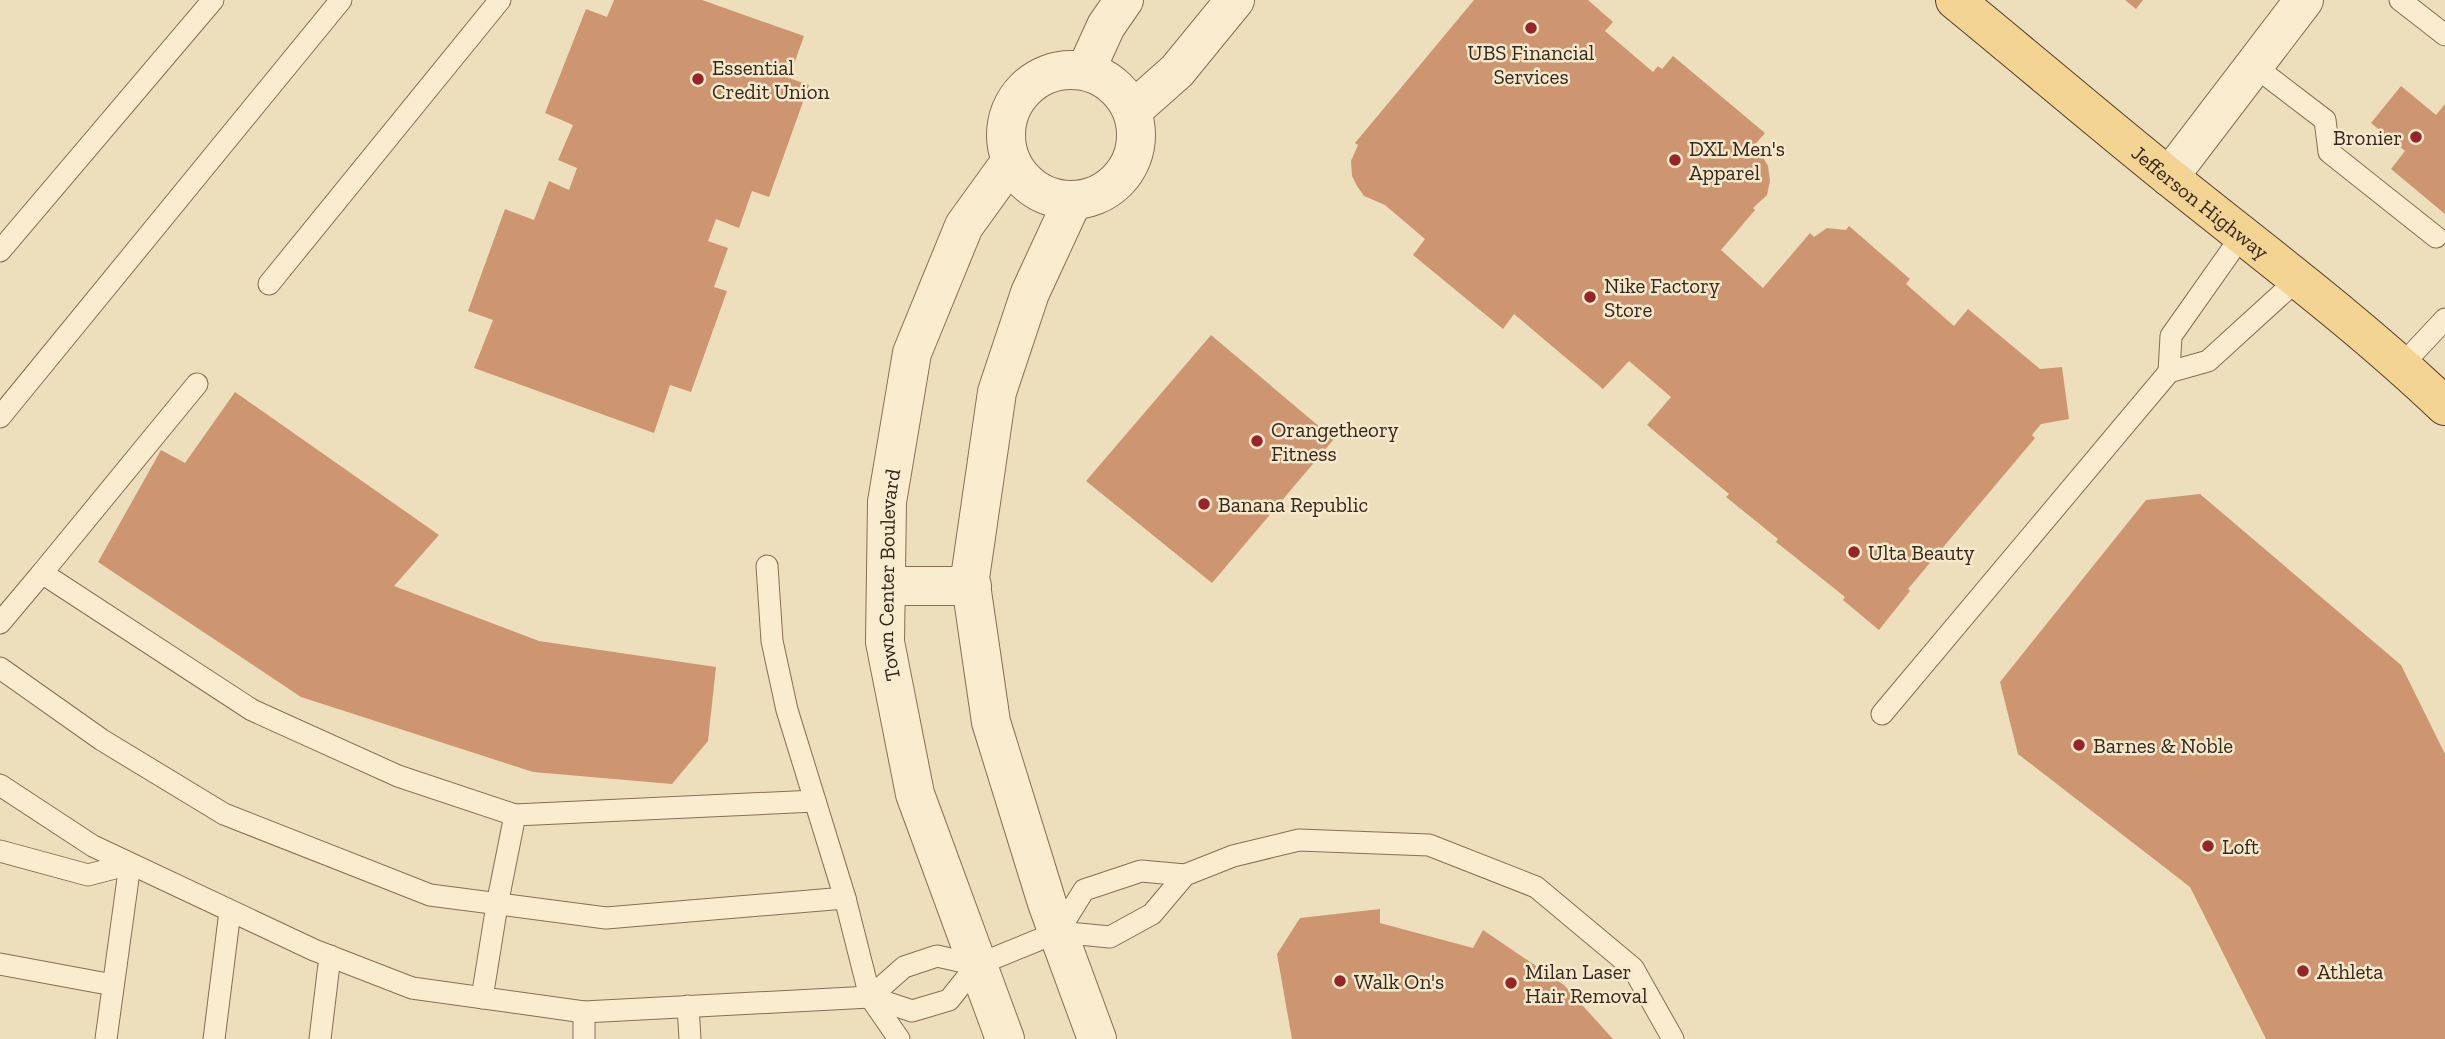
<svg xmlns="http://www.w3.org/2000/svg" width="2445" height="1039" font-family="'Zilla Slab',serif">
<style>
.building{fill:#cd9671}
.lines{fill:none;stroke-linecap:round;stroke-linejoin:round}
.lane-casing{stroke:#866f55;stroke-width:23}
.street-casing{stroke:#866f55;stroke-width:40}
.primary-casing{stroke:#533d2a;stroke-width:40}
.lane{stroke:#f9eccf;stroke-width:21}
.street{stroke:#f9eccf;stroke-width:38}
.primary{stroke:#f4d492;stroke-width:38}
.poi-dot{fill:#962527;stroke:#f6e9cc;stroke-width:2.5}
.labels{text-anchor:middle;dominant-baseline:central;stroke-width:5;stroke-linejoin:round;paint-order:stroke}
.poi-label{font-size:21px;fill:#35271b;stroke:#f6e9cc;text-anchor:start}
.street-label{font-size:21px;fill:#35271b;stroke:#f6e9cc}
</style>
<rect width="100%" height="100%" fill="#eedfbc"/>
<!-- building -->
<g class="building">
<polygon points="614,0 702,0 804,36 789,78 809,85 769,197 752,191 739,228 716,219 708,241 728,248 714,287 727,291 691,392 670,385 654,433 474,368 493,320 468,311 505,209 534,220 549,181 569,190 577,168 558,160 573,125 545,113 586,9 607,17"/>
<polygon points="1474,0 1588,0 1613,22 1605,31 1653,72 1658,66 1662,69 1673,56 1765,133 1752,148 1764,159 1768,166 1770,181 1767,195 1753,208 1755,210 1721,250 1763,288 1810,233 1814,237 1827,228 1846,230 1849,226 1910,279 1906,284 1954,326 1968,309 2040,369 2062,367 2069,419 2041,424 2032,435 2035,438 1908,589 1910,591 1879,630 1843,600 1845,597 1776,542 1778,539 1726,497 1729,494 1647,425 1671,397 1629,361 1603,389 1514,314 1503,329 1413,255 1425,239 1385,205 1364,196 1357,186 1352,176 1351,161 1358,145 1355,143"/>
<polygon points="2125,0 2143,0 2136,9"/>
<polygon points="2401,86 2436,115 2445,104 2445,214 2391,169 2405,151 2371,123"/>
<polygon points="1211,335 1334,439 1212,583 1086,481"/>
<polygon points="235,392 439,535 394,586 539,641 716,667 708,741 672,784 533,772 301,697 98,562 161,450 185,463"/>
<polygon points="2200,494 2401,665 2445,754 2445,1039 2266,1039 2190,887 2018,754 2000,682 2146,500"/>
<polygon points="1380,909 1380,923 1473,948 1483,930 1564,985 1613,1039 1292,1039 1277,954 1300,918"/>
</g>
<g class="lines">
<!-- lane casing -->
<g class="lane-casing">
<g id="lane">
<polyline points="2400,0 2445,35"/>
<polyline points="2253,65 2325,120 2329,152 2436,237"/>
<polyline points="0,251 213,0"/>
<polyline points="269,284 500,0"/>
<polyline points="2402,365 2445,319"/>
<polyline points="2169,372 2171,336 2243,234"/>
<polyline points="0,417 341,0"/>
<polyline points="767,566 772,641 787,710 845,898"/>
<polyline points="42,573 197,384"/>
<polyline points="0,623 42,573 252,710 398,776 515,815"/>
<polyline points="0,668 102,740 224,814 430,895 606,918 845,898 870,997 899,1039"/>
<polyline points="1882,714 2169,372 2208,361 2298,279"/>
<polyline points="0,785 93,846 314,950 412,988 584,1012 870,997 912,1011 949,1000 977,965 1058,932 1110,937 1152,914 1185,875 1233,856 1299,840 1429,845 1536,887 1633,968 1673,1039"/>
<polyline points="0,851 88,875 130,864 106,1039"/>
<polyline points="1058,932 1084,890 1141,871 1185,875"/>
<polyline points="0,964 113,985"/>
<polyline points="870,997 904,967 937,956 977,965"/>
<polyline points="482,998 497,905 515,815 815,801"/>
<polyline points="688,1006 690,1039"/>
<polyline points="584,1012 584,1039"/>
<polyline points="214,1039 230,911"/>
<polyline points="320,1039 330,956"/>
</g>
</g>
<!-- street casing -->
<g class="street-casing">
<g id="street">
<circle cx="1071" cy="135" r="65"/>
<polyline points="1086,70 1106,26 1124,0"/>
<polyline points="1133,110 1177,71 1235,0"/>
<polyline points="2169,177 2304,0"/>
<polyline points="1073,200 1030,293 997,392 970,578 991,722 1047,903 1097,1039"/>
<polyline points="886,586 972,586"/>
<path id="s1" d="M1005,1039L915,794L885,642L887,502L912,353L964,226L1011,161"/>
</g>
</g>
<!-- primary casing -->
<g class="primary-casing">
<g id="primary">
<path id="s2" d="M1955,0C2026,58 2096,118 2168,176C2261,251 2358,323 2445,406"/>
</g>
</g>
<!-- lane -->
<use href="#lane" class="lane"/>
<!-- street -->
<use href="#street" class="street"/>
<!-- primary -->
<use href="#primary" class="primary"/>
</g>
<!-- markers -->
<g class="poi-dot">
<circle cx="1531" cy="28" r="7"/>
<circle cx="698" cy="79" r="7"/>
<circle cx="2416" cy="137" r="7"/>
<circle cx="1675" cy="160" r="7"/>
<circle cx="1590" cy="297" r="7"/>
<circle cx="1257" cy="441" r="7"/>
<circle cx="1204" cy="504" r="7"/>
<circle cx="1854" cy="552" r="7"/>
<circle cx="2079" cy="745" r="7"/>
<circle cx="2208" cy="846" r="7"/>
<circle cx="2303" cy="971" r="7"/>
<circle cx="1340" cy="981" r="7"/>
<circle cx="1511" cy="983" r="7"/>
</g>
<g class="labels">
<!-- poi labels -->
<g class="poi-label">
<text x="1531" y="52" text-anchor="middle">UBS Financial<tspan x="1531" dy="24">Services</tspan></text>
<text x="712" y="67">Essential<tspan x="712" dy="24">Credit Union</tspan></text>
<text x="2402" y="137" text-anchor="end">Bronier</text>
<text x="1689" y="148">DXL Men's<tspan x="1689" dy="24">Apparel</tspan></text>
<text x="1604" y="285">Nike Factory<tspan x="1604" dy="24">Store</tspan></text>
<text x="1271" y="429">Orangetheory<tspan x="1271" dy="24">Fitness</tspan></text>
<text x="1218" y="504">Banana Republic</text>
<text x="1868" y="552">Ulta Beauty</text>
<text x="2093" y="745">Barnes &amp; Noble</text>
<text x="2222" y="846">Loft</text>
<text x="1525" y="971">Milan Laser<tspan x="1525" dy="24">Hair Removal</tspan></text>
<text x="2317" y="971">Athleta</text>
<text x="1354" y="981">Walk On's</text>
</g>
<!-- street labels -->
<g class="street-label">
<text stroke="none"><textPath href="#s2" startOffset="318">Jefferson Highway</textPath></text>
<text stroke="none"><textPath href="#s1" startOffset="483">Town Center Boulevard</textPath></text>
</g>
</g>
</svg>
